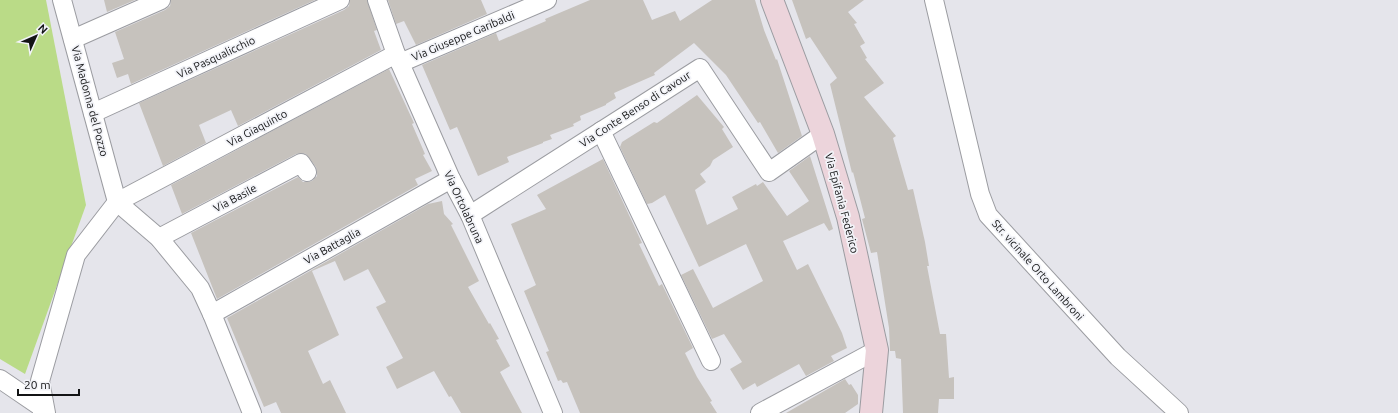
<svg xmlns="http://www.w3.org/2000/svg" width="1398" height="413" font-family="Ubuntu,sans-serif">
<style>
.green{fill:#badb87}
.building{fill:#c6c2bd}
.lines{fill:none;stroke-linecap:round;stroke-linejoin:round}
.street-casing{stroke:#9b9ca1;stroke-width:20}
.secondary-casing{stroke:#9b9ca1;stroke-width:24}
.street{stroke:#fff;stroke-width:18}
.secondary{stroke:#ecd4db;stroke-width:22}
.labels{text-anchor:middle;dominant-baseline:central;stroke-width:3.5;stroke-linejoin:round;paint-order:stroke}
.street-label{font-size:11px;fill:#131415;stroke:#f2f3f8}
</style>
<rect width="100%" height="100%" fill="#e5e5eb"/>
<!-- green -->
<polygon class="green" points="0,0 46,0 86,205 25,374 0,359"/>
<!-- building -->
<g class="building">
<polygon points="104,0 135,0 107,12"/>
<polygon points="171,0 315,0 131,84 128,74 117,78 112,63 124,59 115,32 165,10 170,6"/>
<polygon points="350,0 367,0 377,30 374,31 381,50 238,126 231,110 199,125 206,143 163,166 139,103 344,10 349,6"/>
<polygon points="388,0 481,0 487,14 416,45 404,21 396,24"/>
<polygon points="590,0 643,0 652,20 675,11 680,21 712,0 755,0 764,30 776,60 777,59 802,136 778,153 760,122 758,123 726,75 694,43 654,73 655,75 614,93 616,98 606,104 606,105 580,116 581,120 573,124 574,126 550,135 552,139 543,142 543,143 507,157 509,162 478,176 457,127 450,130 422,65 496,33 499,41 546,21 545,19"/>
<polygon points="792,0 864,0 848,12 857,23 854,24 865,43 860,46 867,58 865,59 884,83 864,97 896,136 893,138 908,190 913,189 925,242 929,266 927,266 940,334 946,334 949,378 954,377 954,399 939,399 938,413 903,413 901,359 896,358 895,351 890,351 889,328 877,252 871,253 862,219 865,218 853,172 852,173 830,84 837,78 810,37 806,39"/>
<polygon points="389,69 414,123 412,124 425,154 423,155 432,171 415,179 418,185 217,299 191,233 298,177 303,182 307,182 312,181 317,176 317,172 316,167 306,154 301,153 296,154 182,214 171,185"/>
<polygon points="697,95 724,127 722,129 733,147 713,160 710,166 700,174 706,182 695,190 707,225 738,209 732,197 756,184 757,186 763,182 787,216 809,201 789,171 810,156 833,229 829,231 824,223 783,241 797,270 808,264 842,333 847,348 831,356 834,361 806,376 799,364 757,387 755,383 743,390 730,369 742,362 724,334 712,339 681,275 693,269 713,308 763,281 746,244 699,267 665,195 652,203 647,204 620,147 622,142 654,122 657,123"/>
<polygon points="603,159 642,243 639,244 659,286 662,284 693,348 685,353 697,377 712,401 710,402 717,413 580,413 567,382 563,383 561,380 558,381 546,352 549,351 524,291 536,285 511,224 546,209 537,195"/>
<polygon points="442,201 444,214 453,224 451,225 479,281 468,287 489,324 490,323 499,339 496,340 510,366 500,372 522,413 461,413 451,396 449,397 434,371 397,389 386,367 403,358 376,307 386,302 368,269 344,281 335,261 312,271 339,335 308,351 323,384 330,380 346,413 281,413 276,402 264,407 227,318 428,204"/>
<polygon points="845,379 849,385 851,384 858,395 858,404 845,413 786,413"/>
</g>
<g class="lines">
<!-- street casing -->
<g class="street-casing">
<g id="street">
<polyline points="62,0 117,202"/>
<polyline points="377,0 396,54 451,179 470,215 553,413"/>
<polyline points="934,0 980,194 988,215 1118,357 1179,413"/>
<polyline points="73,39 161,0"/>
<polyline points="400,63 547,0"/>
<polyline points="93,113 340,0"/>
<polyline points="601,131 711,361"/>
<polyline points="117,202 159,238 200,288 212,314 252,413"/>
<polyline points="470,215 700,68 769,172 823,134"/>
<polyline points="159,238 301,163 307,172"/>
<polyline points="212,314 451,179"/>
<polyline points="0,379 44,409 42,413"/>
<polyline points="46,413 40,381 76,255 117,202 396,54"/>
<polyline points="760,413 877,350"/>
</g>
</g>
<!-- secondary casing -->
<g class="secondary-casing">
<polyline id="secondary" points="772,0 823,134 848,217 877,350 871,413"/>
</g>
<!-- street -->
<use href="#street" class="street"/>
<!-- secondary -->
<use href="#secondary" class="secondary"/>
</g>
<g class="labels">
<!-- street labels -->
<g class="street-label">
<text transform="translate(463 36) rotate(-23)">Via Giuseppe Garibaldi</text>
<text transform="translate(216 57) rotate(-25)">Via Pasqualicchio</text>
<text transform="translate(90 101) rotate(75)">Via Madonna del Pozzo</text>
<text transform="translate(635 109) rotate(-33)">Via Conte Benso di Cavour</text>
<text transform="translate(257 128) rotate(-28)">Via Giaquinto</text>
<text transform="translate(235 198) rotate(-28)">Via Basile</text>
<text transform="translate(842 203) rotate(75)">Via Epifania Federico</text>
<text transform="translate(464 207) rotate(65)">Via Ortolabruna</text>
<text transform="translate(332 246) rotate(-29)">Via Battaglia</text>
<text transform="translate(1038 270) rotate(48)">Str. vicinale Orto Lambroni</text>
</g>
</g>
<!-- north arrow -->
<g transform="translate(36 36) rotate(45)" stroke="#f2f3f8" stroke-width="3" paint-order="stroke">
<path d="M0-3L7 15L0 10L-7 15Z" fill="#131415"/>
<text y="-6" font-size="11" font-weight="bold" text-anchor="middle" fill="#131415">N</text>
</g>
<!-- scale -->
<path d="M18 389v6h61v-6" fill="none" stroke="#131415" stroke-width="2"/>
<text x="24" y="389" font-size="12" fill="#131415" stroke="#f2f3f8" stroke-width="3" paint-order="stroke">20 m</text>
</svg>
